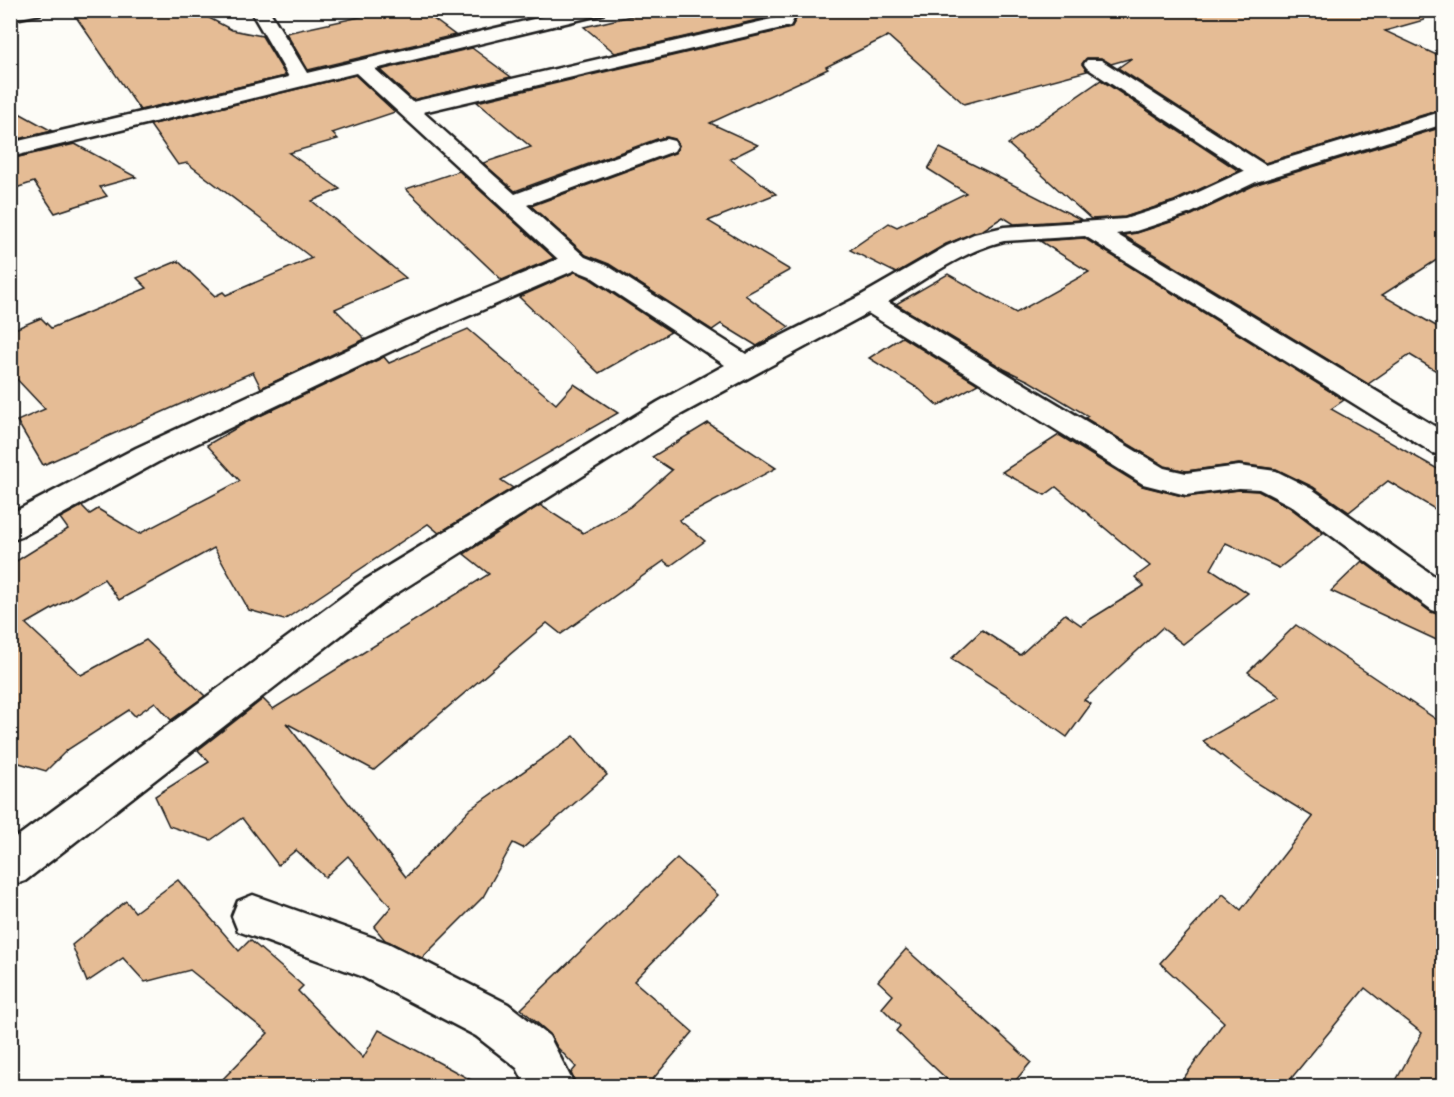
<svg xmlns="http://www.w3.org/2000/svg" width="1454" height="1097" font-family="'Balsamiq Sans',sans-serif">
<style>
.building{fill:#e5bc95;stroke:#1c1c1c;stroke-width:1.5}
.lines{fill:none;stroke-linecap:round;stroke-linejoin:round}
.minor-casing{stroke:#1c1c1c;stroke-width:5}
.minor{fill:#fdfcf7;fill-rule:evenodd}
</style>
<rect width="100%" height="100%" fill="#fdfcf7"/>
<filter id="ink" filterUnits="userSpaceOnUse"><feTurbulence type="fractalNoise" baseFrequency=".0167" numOctaves="2"/><feDisplacementMap in="SourceGraphic" scale="12" xChannelSelector="R" yChannelSelector="G"/><feConvolveMatrix kernelMatrix="1 2 1 2 8 2 1 2 1" color-interpolation-filters="sRGB"/></filter>
<g filter="url(#ink)">
<!-- building -->
<g class="building">
<polygon points="106,10 194,10 232,30 262,36 286,76 140,110 76,17"/>
<polygon points="392,10 421,10 455,35 308,70 286,33"/>
<polygon points="657,10 770,10 774,16 615,53 584,27"/>
<polygon points="796,10 1423,10 1424,20 1385,31 1443,58 1443,109 1265,163 1118,68 1132,58 1111,64 1101,58 1087,58 1082,64 1087,71 964,104 888,36 826,67 828,69 710,123 758,145 730,159 776,194 708,221 790,270 745,295 789,327 757,346 721,324 712,330 609,264 586,255 531,206 675,153 679,145 675,139 667,137 657,139 515,191 483,163 531,147 477,102 791,28 798,16"/>
<polygon points="472,48 511,77 413,100 380,70"/>
<polygon points="355,75 395,112 332,133 338,139 289,153 340,189 312,201 406,278 335,309 365,339 261,388 253,372 43,465 17,421 45,409 10,372 10,331 41,318 51,328 147,288 137,278 178,261 215,296 223,292 226,295 312,258 187,163 178,165 150,125"/>
<polygon points="1101,80 1239,171 1174,201 1125,217 1091,219 1008,144"/>
<polygon points="10,108 52,131 10,141"/>
<polygon points="1443,127 1443,256 1382,295 1443,330 1443,375 1410,355 1368,384 1123,235 1137,233 1192,215 1257,184"/>
<polygon points="75,144 136,177 100,187 107,196 55,213 34,182 10,190 10,159"/>
<polygon points="940,148 1002,179 1082,220 1014,224 1003,217 983,230 946,244 896,273 850,250 889,223 897,227 966,193 928,169"/>
<polygon points="459,171 554,258 502,280 406,189"/>
<polygon points="1084,238 1344,400 1331,409 1443,472 1443,514 1388,481 1349,512 1313,487 1276,469 1239,464 1186,471 1165,466 1085,418 1088,416 1029,381 1004,369 896,304 948,274 1016,313 1089,272 1040,241"/>
<polygon points="575,272 589,278 671,332 599,373 519,297"/>
<polygon points="468,329 556,404 574,384 618,413 501,480 513,488 439,533 428,524 284,620 249,610 214,548 119,600 104,579 26,624 81,675 146,640 205,696 171,720 155,702 135,716 129,710 67,750 46,771 16,762 10,751 10,565 68,529 60,518 82,506 90,514 98,509 139,534 240,481 207,445 245,423 384,357 389,363"/>
<polygon points="902,337 978,384 938,406 919,389 869,358"/>
<polygon points="708,423 776,468 679,520 705,541 670,566 664,561 561,634 547,623 374,770 286,723 406,877 470,809 574,736 607,775 523,848 513,843 483,897 422,958 385,940 374,927 391,907 348,856 325,877 296,850 278,865 242,818 211,840 169,826 155,796 209,762 198,750 263,699 273,709 489,574 464,554 540,505 583,533 630,507 672,470 652,457"/>
<polygon points="1059,435 1142,486 1186,497 1239,490 1258,491 1289,507 1323,533 1279,568 1226,543 1211,569 1248,593 1183,644 1162,628 1084,700 1091,704 1067,737 1005,693 951,659 982,630 1020,655 1065,614 1081,625 1144,586 1135,577 1150,566 1056,487 1045,495 1002,472"/>
<polygon points="1362,561 1431,612 1443,616 1443,643 1331,591"/>
<polygon points="1296,625 1443,724 1443,1086 1393,1086 1422,1033 1365,988 1285,1086 1178,1086 1224,1022 1160,963 1223,894 1241,910 1313,817 1254,781 1203,741 1280,697 1248,672"/>
<polygon points="677,858 718,895 634,981 693,1032 647,1086 577,1086 571,1073 576,1067 557,1047 550,1034 521,1009"/>
<polygon points="178,880 239,951 250,940 303,986 298,991 363,1058 379,1030 482,1086 216,1086 268,1033 190,970 145,982 123,958 87,982 72,945 126,901 135,912"/>
<polygon points="906,949 1031,1062 1011,1086 954,1086 896,1031 900,1026 882,1008 893,995 878,981"/>
</g>
<g class="lines">
<!-- minor casing -->
<g class="minor-casing">
<g id="minor">
<polygon points="10,10 42,10 40,14 10,20"/>
<path d="M250,10H269L307,73L571,10H605L603,14L375,69L412,102L776,18L777,16L772,10H793L796,15L790,26L423,112L515,194L658,141L666,139L674,141L677,146L674,151L527,205L585,257L608,266L746,354L860,296L947,246L974,234L1004,227L1125,219L1175,203L1244,171L1087,68L1084,64L1087,60H1101L1265,165L1444,111V124L1256,182L1191,213L1136,231L1116,234L1444,432V456L1433,453L1085,236L1004,241C962,251 924,280 888,302L1164,468L1186,473L1239,466L1276,471L1312,489L1444,583V614L1432,610L1290,505L1259,489L1239,488L1186,495L1143,484L868,313L678,416L389,598L25,881L10,886V842L365,580L658,402L725,365L590,276L575,270L427,334L158,462L21,537L10,541V514L136,448L407,322L558,259L356,73L10,157V143L289,77Z"/>
<polygon points="253,895 388,943 508,1004 549,1036 575,1086 526,1086 517,1068 476,1036 361,976 238,931 232,916 238,901"/>
</g>
</g>
<!-- minor -->
<use href="#minor" class="minor"/>
</g>
</g>
<!-- margin -->
<rect width="1454" height="1097" fill="none" stroke="#fdfcf7" stroke-width="36"/>
<rect x="18" y="18" width="1418" height="1061" fill="none" stroke="#1c1c1c" stroke-width="2" filter="url(#ink)"/>
</svg>
